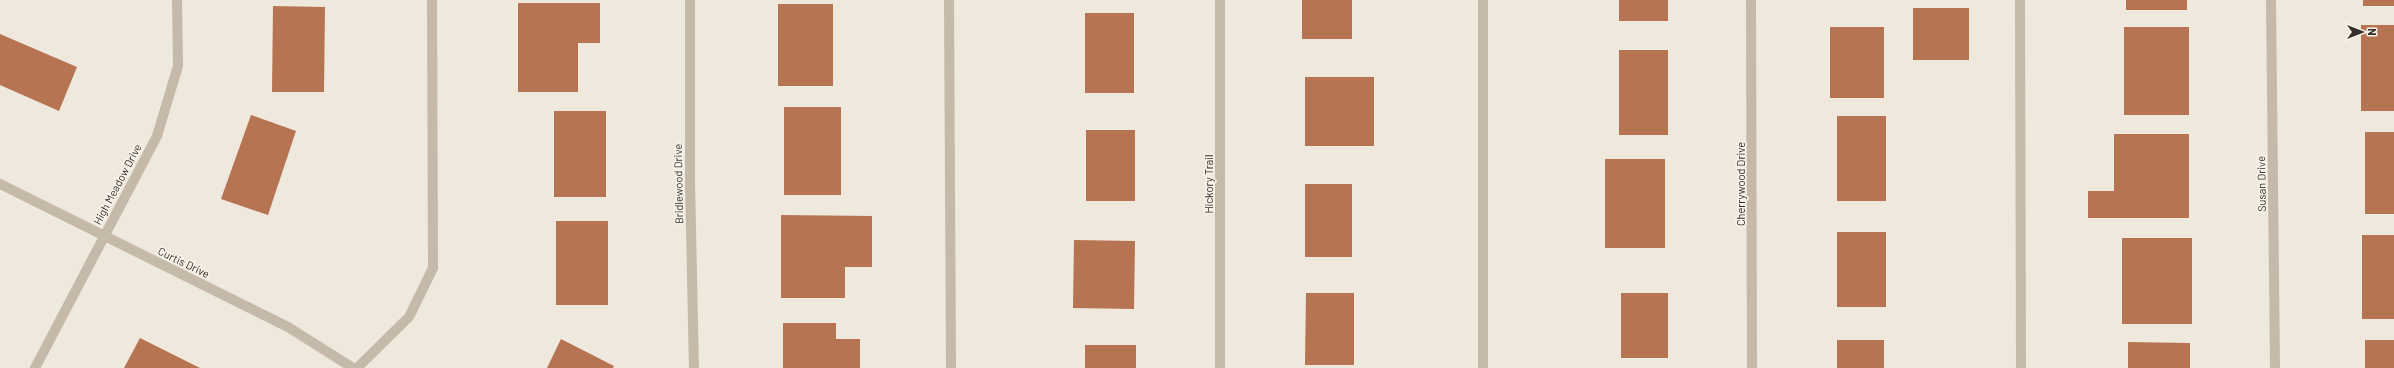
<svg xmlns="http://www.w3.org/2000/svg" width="2394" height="368" font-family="Barlow,sans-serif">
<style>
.building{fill:#b77453}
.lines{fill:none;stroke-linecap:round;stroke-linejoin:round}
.service{stroke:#c5b9aa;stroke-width:10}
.minor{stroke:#c5b9aa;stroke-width:10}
.tertiary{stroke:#c5b9aa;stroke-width:10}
.labels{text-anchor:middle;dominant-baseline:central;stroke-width:3.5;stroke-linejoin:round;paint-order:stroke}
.street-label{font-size:11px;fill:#342d29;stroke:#f7f2e9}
</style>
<rect width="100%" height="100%" fill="#efe8dd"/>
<!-- building -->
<g class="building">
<rect x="1302" y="0" width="50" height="39"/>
<rect x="1619" y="0" width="49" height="21"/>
<rect x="2126" y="0" width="61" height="10"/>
<rect x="2363" y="0" width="31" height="6"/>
<polygon points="518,3 600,3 600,43 578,43 578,92 518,92"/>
<rect x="778" y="4" width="55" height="82"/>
<polygon points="273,6 325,7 324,92 272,92"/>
<rect x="1913" y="8" width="56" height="52"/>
<rect x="1085" y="13" width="49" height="80"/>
<rect x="2361" y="25" width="33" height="86"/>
<rect x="1830" y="27" width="54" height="71"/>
<rect x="2124" y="27" width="65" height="88"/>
<polygon points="0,34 77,67 59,111 0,85"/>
<rect x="1619" y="50" width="49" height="85"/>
<rect x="1305" y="77" width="69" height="69"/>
<rect x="784" y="107" width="57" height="88"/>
<rect x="554" y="111" width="52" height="86"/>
<polygon points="251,115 296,131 268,215 221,199"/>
<rect x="1837" y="116" width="49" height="85"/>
<rect x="1086" y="130" width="49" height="71"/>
<rect x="2365" y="132" width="29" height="82"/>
<polygon points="2114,134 2189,134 2189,218 2088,218 2088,191 2114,191"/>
<rect x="1605" y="159" width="60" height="89"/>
<rect x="1305" y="184" width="47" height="73"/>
<polygon points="781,215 872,216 872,267 845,267 845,298 781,298"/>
<rect x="556" y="221" width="52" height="84"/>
<rect x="1837" y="232" width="49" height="75"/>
<rect x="2362" y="235" width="32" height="84"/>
<rect x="2122" y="238" width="70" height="86"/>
<polygon points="1074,240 1135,241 1134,309 1073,308"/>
<polygon points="1306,293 1354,293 1354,365 1305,365"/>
<rect x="1621" y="293" width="47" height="65"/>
<polygon points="783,323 836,323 836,339 860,339 860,368 783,368"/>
<polygon points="140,338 200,368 124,368"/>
<polygon points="561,339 614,366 613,368 547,368"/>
<rect x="1837" y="340" width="47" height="28"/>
<rect x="2365" y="340" width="29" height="28"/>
<polygon points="2128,342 2190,343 2190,368 2128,368"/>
<rect x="1085" y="345" width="51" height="23"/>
</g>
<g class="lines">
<!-- service -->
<g class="service">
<polyline points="949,0 951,368"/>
<polyline points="2020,0 2021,368"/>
<polyline points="357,368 409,317 433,268 432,0"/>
<polyline points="1483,368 1483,0"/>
</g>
<!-- minor -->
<g class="minor">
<polyline points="690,0 690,182 694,368"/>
<polyline points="1751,0 1752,368"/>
<polyline points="2271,0 2275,368"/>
<polyline points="0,184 288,327 353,368"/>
<polyline points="1220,368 1220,0"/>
</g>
<!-- tertiary -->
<polyline class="tertiary" points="35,368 157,136 178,66 177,0"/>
</g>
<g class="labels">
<!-- street labels -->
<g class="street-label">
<text transform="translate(117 184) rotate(-62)">High Meadow Drive</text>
<text transform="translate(678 184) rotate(-91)">Bridlewood Drive</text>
<text transform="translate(1208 184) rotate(-90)">Hickory Trail</text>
<text transform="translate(1740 184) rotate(-90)">Cherrywood Drive</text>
<text transform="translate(2261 184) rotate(-91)">Susan Drive</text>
<text transform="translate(184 262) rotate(26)">Curtis Drive</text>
</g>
</g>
<!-- north arrow -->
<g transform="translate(2362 32) rotate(90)" stroke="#f7f2e9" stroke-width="3" paint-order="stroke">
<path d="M0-3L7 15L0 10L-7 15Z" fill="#342d29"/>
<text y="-6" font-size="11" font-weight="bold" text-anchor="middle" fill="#342d29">N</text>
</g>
</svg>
